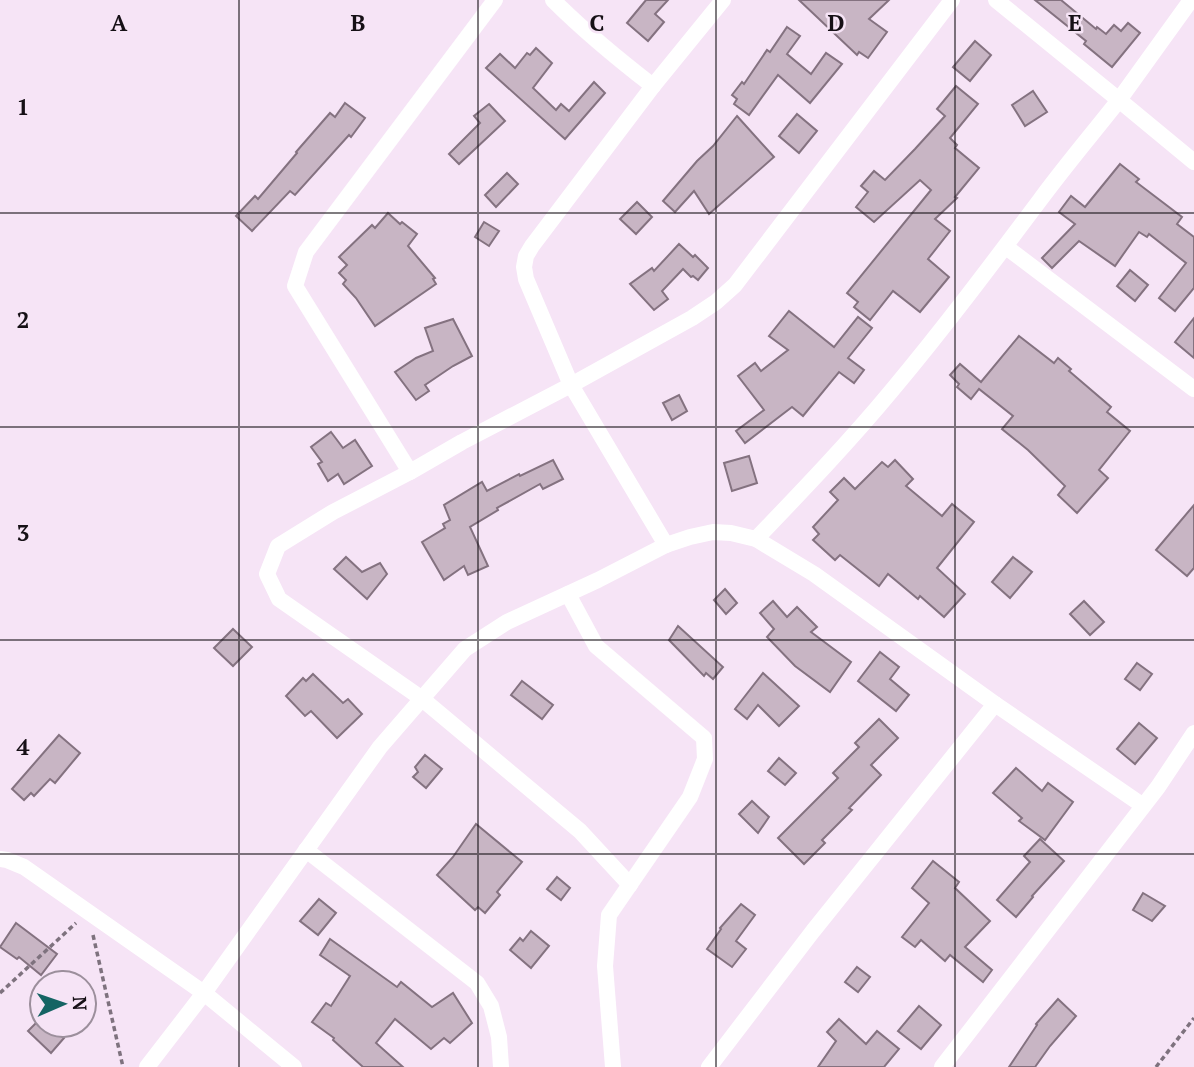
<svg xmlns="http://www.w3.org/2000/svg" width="1194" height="1067" font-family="'PT Serif',serif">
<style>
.building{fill:#c8b5c4;stroke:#847280;stroke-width:2}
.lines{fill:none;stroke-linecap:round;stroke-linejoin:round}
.path{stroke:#7e727e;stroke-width:3.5;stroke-dasharray:5 3.5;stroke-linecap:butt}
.street{stroke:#fff;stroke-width:16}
.grid{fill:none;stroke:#161016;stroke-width:2;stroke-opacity:0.55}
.grid-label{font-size:23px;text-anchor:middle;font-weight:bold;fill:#161016;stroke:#f6e4f6;stroke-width:5;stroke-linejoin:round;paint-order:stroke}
</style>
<rect width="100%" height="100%" fill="#f6e4f6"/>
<!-- building -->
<g class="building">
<polygon points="646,0 668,0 655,14 664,22 648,41 627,23"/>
<polygon points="799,0 889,0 869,19 887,32 868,58 859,52 857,55"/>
<polygon points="1035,0 1061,0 1096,29 1097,27 1106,34 1114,25 1121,31 1128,23 1140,33 1112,67 1084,44 1086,41"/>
<polygon points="787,27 800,36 787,54 811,74 826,53 842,64 810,103 778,75 749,115 734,104 737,99 732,95 742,82 744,84 767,50 770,52"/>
<polygon points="975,41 991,55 970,81 953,67"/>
<polygon points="536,48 552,63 533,88 556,110 561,104 569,111 594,82 605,93 565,139 486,68 500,54 515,68 527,53 530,55"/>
<polygon points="956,86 978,104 950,138 957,145 955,148 979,168 955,197 957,198 935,219 950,231 928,259 949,277 920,312 893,291 870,320 854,307 858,302 847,293 931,190 920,180 874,222 856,207 868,192 861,186 874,171 885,180 915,149 945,116 937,109"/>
<polygon points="1033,91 1047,112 1025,126 1012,105"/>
<polygon points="345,103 365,118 351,137 349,135 295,195 290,191 252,231 251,230 236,216 255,196 258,199 297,153 296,152 330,113 335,117"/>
<polygon points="489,104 505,121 459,164 449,154 480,123 474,116"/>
<polygon points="797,114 817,131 799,153 779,136"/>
<polygon points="737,116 774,157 709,214 694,191 675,212 663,201 697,161 713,146"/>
<polygon points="1120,164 1139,179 1136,182 1182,217 1177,224 1194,237 1194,288 1175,311 1159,298 1186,263 1149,234 1147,237 1139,232 1115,266 1079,241 1052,268 1042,258 1075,224 1059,212 1071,196 1085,207"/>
<polygon points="507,173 518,184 496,207 485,195"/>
<polygon points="637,202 652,217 636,234 620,219"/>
<polygon points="388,213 400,224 402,222 417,234 408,246 435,278 433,279 436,284 375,326 356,298 343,284 346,280 339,273 347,265 339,257 372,225 375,228"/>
<polygon points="484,222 499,231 489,246 475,237"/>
<polygon points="679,244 693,257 695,255 708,268 698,280 693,276 691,277 683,269 662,291 668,299 654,310 630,284 652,268 654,271"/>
<polygon points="1130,270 1148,285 1135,301 1117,286"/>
<polygon points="789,311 834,347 858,317 872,328 848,358 864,370 854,383 839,372 803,416 792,407 745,443 736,431 764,410 738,376 755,363 761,371 788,350 769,336"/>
<polygon points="1194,318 1194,358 1175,342"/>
<polygon points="453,319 472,356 453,366 425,385 429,391 416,400 395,372 416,358 433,351 425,328"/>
<polygon points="1019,336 1054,363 1058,358 1071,369 1069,371 1111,407 1107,412 1130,431 1099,470 1108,478 1077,513 1058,495 1065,486 1028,450 1002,429 1013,416 979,389 971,399 957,387 959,384 950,375 960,364 981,382"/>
<polygon points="679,395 687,411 672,420 663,403"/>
<polygon points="331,432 343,448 355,440 372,466 344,484 338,474 328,481 318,464 322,462 311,447"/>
<polygon points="749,456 757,483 732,491 724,463"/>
<polygon points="553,460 563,479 543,489 540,484 497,508 498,510 470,527 488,566 468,575 464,566 444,580 422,542 445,528 443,524 450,520 444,505 482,482 487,491 519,474 520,476"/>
<polygon points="895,460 913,479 906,486 942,516 952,504 974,522 937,568 965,594 944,617 920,596 918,599 888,574 879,586 840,555 835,560 813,540 819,534 813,527 838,500 830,492 844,478 855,489 882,462 888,467"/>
<polygon points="1194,505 1194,568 1187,576 1156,550"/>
<polygon points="346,557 362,572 380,563 387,574 367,599 334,569"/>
<polygon points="1013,557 1032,572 1010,598 992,582"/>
<polygon points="725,589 737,603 726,614 714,600"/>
<polygon points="773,601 787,617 797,607 817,627 811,632 851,662 830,692 795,666 767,637 774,629 760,613"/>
<polygon points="1084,601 1104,622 1090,635 1070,614"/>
<polygon points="678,626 723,667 713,679 706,673 704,676 669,640"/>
<polygon points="233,629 252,647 233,666 214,648"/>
<polygon points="880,652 899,667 890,679 909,695 896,711 858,681"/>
<polygon points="1137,663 1152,674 1140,690 1125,679"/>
<polygon points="763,673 799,706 779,726 758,705 747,719 735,709"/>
<polygon points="313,674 343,703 348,699 362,714 337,738 311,711 305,716 286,696 303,678 306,681"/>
<polygon points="522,681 553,705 542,719 511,695"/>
<polygon points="879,719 898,738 871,765 881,775 849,808 852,810 822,840 825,843 804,864 778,838 838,778 833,773 859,747 855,743"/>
<polygon points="1139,723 1157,738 1135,764 1117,749"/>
<polygon points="59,735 80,753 55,783 50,779 34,796 31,793 24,800 12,789"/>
<polygon points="425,755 442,769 426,788 413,777 418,772 415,767"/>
<polygon points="779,758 796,773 785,785 768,771"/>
<polygon points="1016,768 1042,791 1048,783 1073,802 1045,840 1019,821 1022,818 993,793"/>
<polygon points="752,801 769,817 758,833 739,814"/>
<polygon points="476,824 522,862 497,892 500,895 485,913 478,907 475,910 437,875 453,857"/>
<polygon points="1040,839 1064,861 1032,896 1033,897 1016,917 997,900 1030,862 1024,856"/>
<polygon points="933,861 959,882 955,888 990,921 965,947 992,970 983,982 950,955 945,961 921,940 915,947 902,937 929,903 912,888"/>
<polygon points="557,877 570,888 561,900 547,889"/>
<polygon points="1143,893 1165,906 1152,921 1133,910"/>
<polygon points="319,899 336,913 318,935 300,921"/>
<polygon points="741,904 755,915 736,941 746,949 732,967 707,949 721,929 720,928"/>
<polygon points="16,923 57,954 41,975 19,957 17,959 0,947"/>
<polygon points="531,931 549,946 531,968 510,950 520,938 523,941"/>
<polygon points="330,939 397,987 401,982 432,1007 453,993 472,1023 450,1043 444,1038 431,1049 395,1019 376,1043 403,1067 363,1067 333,1040 334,1038 312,1022 326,1003 331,1006 350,976 320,955"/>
<polygon points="857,967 870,977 858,992 845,982"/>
<polygon points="1058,999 1076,1016 1050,1046 1035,1067 1009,1067 1037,1025 1036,1024"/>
<polygon points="919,1006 941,1025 921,1049 898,1031"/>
<polygon points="42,1017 42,1025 50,1025 64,1038 51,1053 28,1031"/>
<polygon points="839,1019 866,1044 877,1031 899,1049 884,1067 818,1067 836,1041 827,1032"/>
</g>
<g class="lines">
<!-- path -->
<g class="path">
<polyline points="93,935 123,1067"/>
<polyline points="0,993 76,923"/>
<polyline points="1156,1067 1194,1018"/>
</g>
<!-- street -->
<g class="street">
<path d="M553,0C584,31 618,59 653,86"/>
<polyline points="723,0 653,86 532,246 526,256 524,267 526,279 571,385 692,318 716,302 735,285 952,0"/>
<polyline points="996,0 1119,100 1191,0"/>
<polyline points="1006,247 1194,389"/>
<polyline points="410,472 295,286 306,252 495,0"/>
<path d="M756,539C803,490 850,441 893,389C944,328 992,264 1040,200C1065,166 1093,133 1119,100L1194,162"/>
<polyline points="568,594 596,646 704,738 705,759 690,797 609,915 605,966 613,1067"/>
<polyline points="306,850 477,983 491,1006 499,1037 501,1067"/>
<polyline points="0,859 7,860 24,867 204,993 294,1067"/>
<polyline points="630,885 580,831 421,698 279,599 267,574 278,546 333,512 410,472 462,442 571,385 666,545"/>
<polyline points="147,1067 204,993 380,747 465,649 507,622 598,580 666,545 690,537 713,532 731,533 756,539 814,574 995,704 1142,805"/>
<polyline points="709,1067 813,931 995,704"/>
<polyline points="942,1067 1158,787 1194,733"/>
</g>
</g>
<!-- grid -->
<path class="grid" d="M239,0V1067M478,0V1067M716,0V1067M955,0V1067M0,213H1194M0,427H1194M0,640H1194M0,854H1194"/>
<g class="grid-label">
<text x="119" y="31">A</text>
<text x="358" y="31">B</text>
<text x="597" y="31">C</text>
<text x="836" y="31">D</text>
<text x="1075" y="31">E</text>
<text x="23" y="115">1</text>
<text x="23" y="328">2</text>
<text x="23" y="541">3</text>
<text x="23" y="755">4</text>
</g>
<!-- north arrow -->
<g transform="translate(63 1004) rotate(88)"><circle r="33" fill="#f6e4f6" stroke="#9c8f9c" stroke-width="2"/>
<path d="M0-5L12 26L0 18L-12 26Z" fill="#156464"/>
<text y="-10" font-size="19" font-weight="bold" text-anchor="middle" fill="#161016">N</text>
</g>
</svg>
